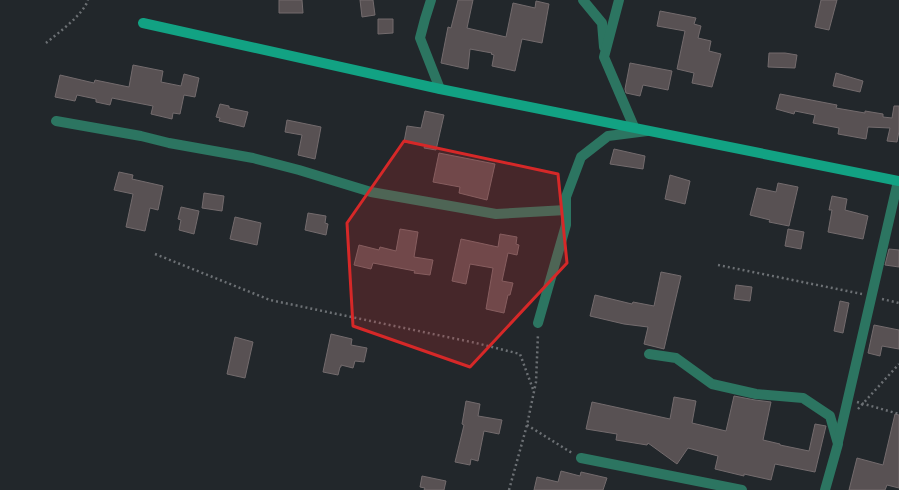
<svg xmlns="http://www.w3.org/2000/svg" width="899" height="490" font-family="'Noto Serif',serif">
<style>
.building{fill:#585153;stroke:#736b6d}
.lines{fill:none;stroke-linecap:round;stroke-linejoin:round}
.path{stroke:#6c7074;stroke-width:2.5;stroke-dasharray:2 3;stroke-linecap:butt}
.street{stroke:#2c7561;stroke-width:10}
.secondary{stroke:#12a283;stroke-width:10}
.marked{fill:#d62828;fill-opacity:0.2;stroke:#d62828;stroke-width:3;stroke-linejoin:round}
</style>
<rect width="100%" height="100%" fill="#22272b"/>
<!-- building -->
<g class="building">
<polygon points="279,0 302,0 303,13 279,13"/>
<polygon points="360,0 373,0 375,15 362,17"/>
<polygon points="458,0 473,0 467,28 506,37 513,3 535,8 536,1 549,4 542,43 522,39 515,71 492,66 494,55 491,54 492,53 470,49 468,69 441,63 448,27 451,28"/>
<polygon points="821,0 837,0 829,30 815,27"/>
<polygon points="660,11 696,18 694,24 701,26 698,38 711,41 709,51 721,54 712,87 692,83 694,73 677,69 685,31 657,26"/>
<polygon points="378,19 393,19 393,33 378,34"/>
<polygon points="769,53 785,53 797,55 795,68 768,67"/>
<polygon points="630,63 672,71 668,90 643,85 640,96 626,93 625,89"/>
<polygon points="133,65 163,71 161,82 181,86 184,74 199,78 195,97 184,95 180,114 173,113 172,119 151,114 153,106 117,99 112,98 110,105 96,102 96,99 77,95 75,101 55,97 60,75 94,83 95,80 129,87"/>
<polygon points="836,73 863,81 860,92 833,86"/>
<polygon points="780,94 837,105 836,108 865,113 865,111 883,114 883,117 892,118 894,106 899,106 899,131 897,142 887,141 890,128 868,127 866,139 838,134 839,128 813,123 815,115 795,111 794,114 776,109"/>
<polygon points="220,104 229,106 229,108 248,112 244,127 219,121 220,118 216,117"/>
<polygon points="425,111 444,115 436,150 424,148 425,145 404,142 407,126 421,128"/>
<polygon points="287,120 321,127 315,159 298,155 302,135 285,132"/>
<polygon points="614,149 645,156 643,169 610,164"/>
<polygon points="439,153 495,164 487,200 459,193 460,187 433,182"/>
<polygon points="119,172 133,175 132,179 163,186 158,210 150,208 145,231 126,227 133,194 114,190"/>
<polygon points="670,175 690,181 685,204 665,199"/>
<polygon points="778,183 798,187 789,226 769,222 770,220 750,215 757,188 776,192"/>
<polygon points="204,193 224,196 222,211 202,208"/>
<polygon points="832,196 847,199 845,210 868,216 863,239 828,232 832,210 829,210"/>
<polygon points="181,207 199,211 194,234 179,230 181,220 178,219"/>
<polygon points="308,213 326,216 325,223 328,224 326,235 305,230"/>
<polygon points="235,217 261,223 257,245 230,239"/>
<polygon points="400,229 418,232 414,257 433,260 430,275 414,273 415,271 373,263 371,269 354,265 359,245 379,250 380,247 396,251"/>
<polygon points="788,229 804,232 801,249 785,246"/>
<polygon points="500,234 517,237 516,244 519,245 517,255 508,253 502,281 513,283 510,295 508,295 504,313 486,309 493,268 470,264 466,284 452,281 461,239 498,247"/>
<polygon points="889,249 899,250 899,267 885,265"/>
<polygon points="661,272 681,276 664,349 644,344 648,327 624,324 590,316 595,295 632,304 633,302 654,306"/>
<polygon points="736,285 752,287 750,301 734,299"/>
<polygon points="840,301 849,303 843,333 834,331"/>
<polygon points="874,325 899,330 899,349 882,346 880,356 868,353"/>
<polygon points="331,334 352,339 351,345 367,348 364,362 355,361 353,368 341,365 341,367 340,367 338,375 323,372"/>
<polygon points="235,337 253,342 245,378 227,374"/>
<polygon points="734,396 755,400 771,402 763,440 780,444 780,445 809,451 815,424 826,426 815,472 775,464 771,480 744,474 744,476 715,469 718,456 688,448 677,464 648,443 647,445 616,440 617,434 586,429 592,402 670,419 674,397 696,401 692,423 726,431"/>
<polygon points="466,401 480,404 478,416 502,420 499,434 484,431 478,461 471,459 470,465 455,462 464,425 462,424"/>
<polygon points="895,414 899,415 899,488 887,485 885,490 849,490 857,458 883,465"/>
<polygon points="561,471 580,476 581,472 607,478 603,490 534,490 537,477 558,482"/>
<polygon points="422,476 446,481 444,490 424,490 425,488 420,487"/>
</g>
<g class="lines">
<!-- path -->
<g class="path">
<path d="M46,43C58,33 83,15 88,0"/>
<polyline points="155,254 270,300 476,343 520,354 534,392"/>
<polyline points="718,265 862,294"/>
<polyline points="882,299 899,303"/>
<polyline points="857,402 899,414"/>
<polyline points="858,409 899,364"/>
<polyline points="527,425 572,453"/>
<polyline points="509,490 527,425 536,382 538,334"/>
</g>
<!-- street -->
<g class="street">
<polyline points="431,0 425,19 420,38 440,89"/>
<polyline points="583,0 602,23 604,47"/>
<polyline points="619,0 604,57 634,127"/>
<polyline points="56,121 141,136 169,143 253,158 299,170 371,192 496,214 566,210"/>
<polyline points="538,323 566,225 566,197 581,157 608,136 647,131"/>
<polyline points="649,354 676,358 712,384 756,394 803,398 830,416 838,444 825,490"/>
<polyline points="838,442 898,181"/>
<polyline points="581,458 742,490"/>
</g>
<!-- secondary -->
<polyline class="secondary" points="143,23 440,89 899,181"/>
</g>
<!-- marked area -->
<path class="marked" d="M404,141L558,174L567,263L470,367L353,326L347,223Z"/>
</svg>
